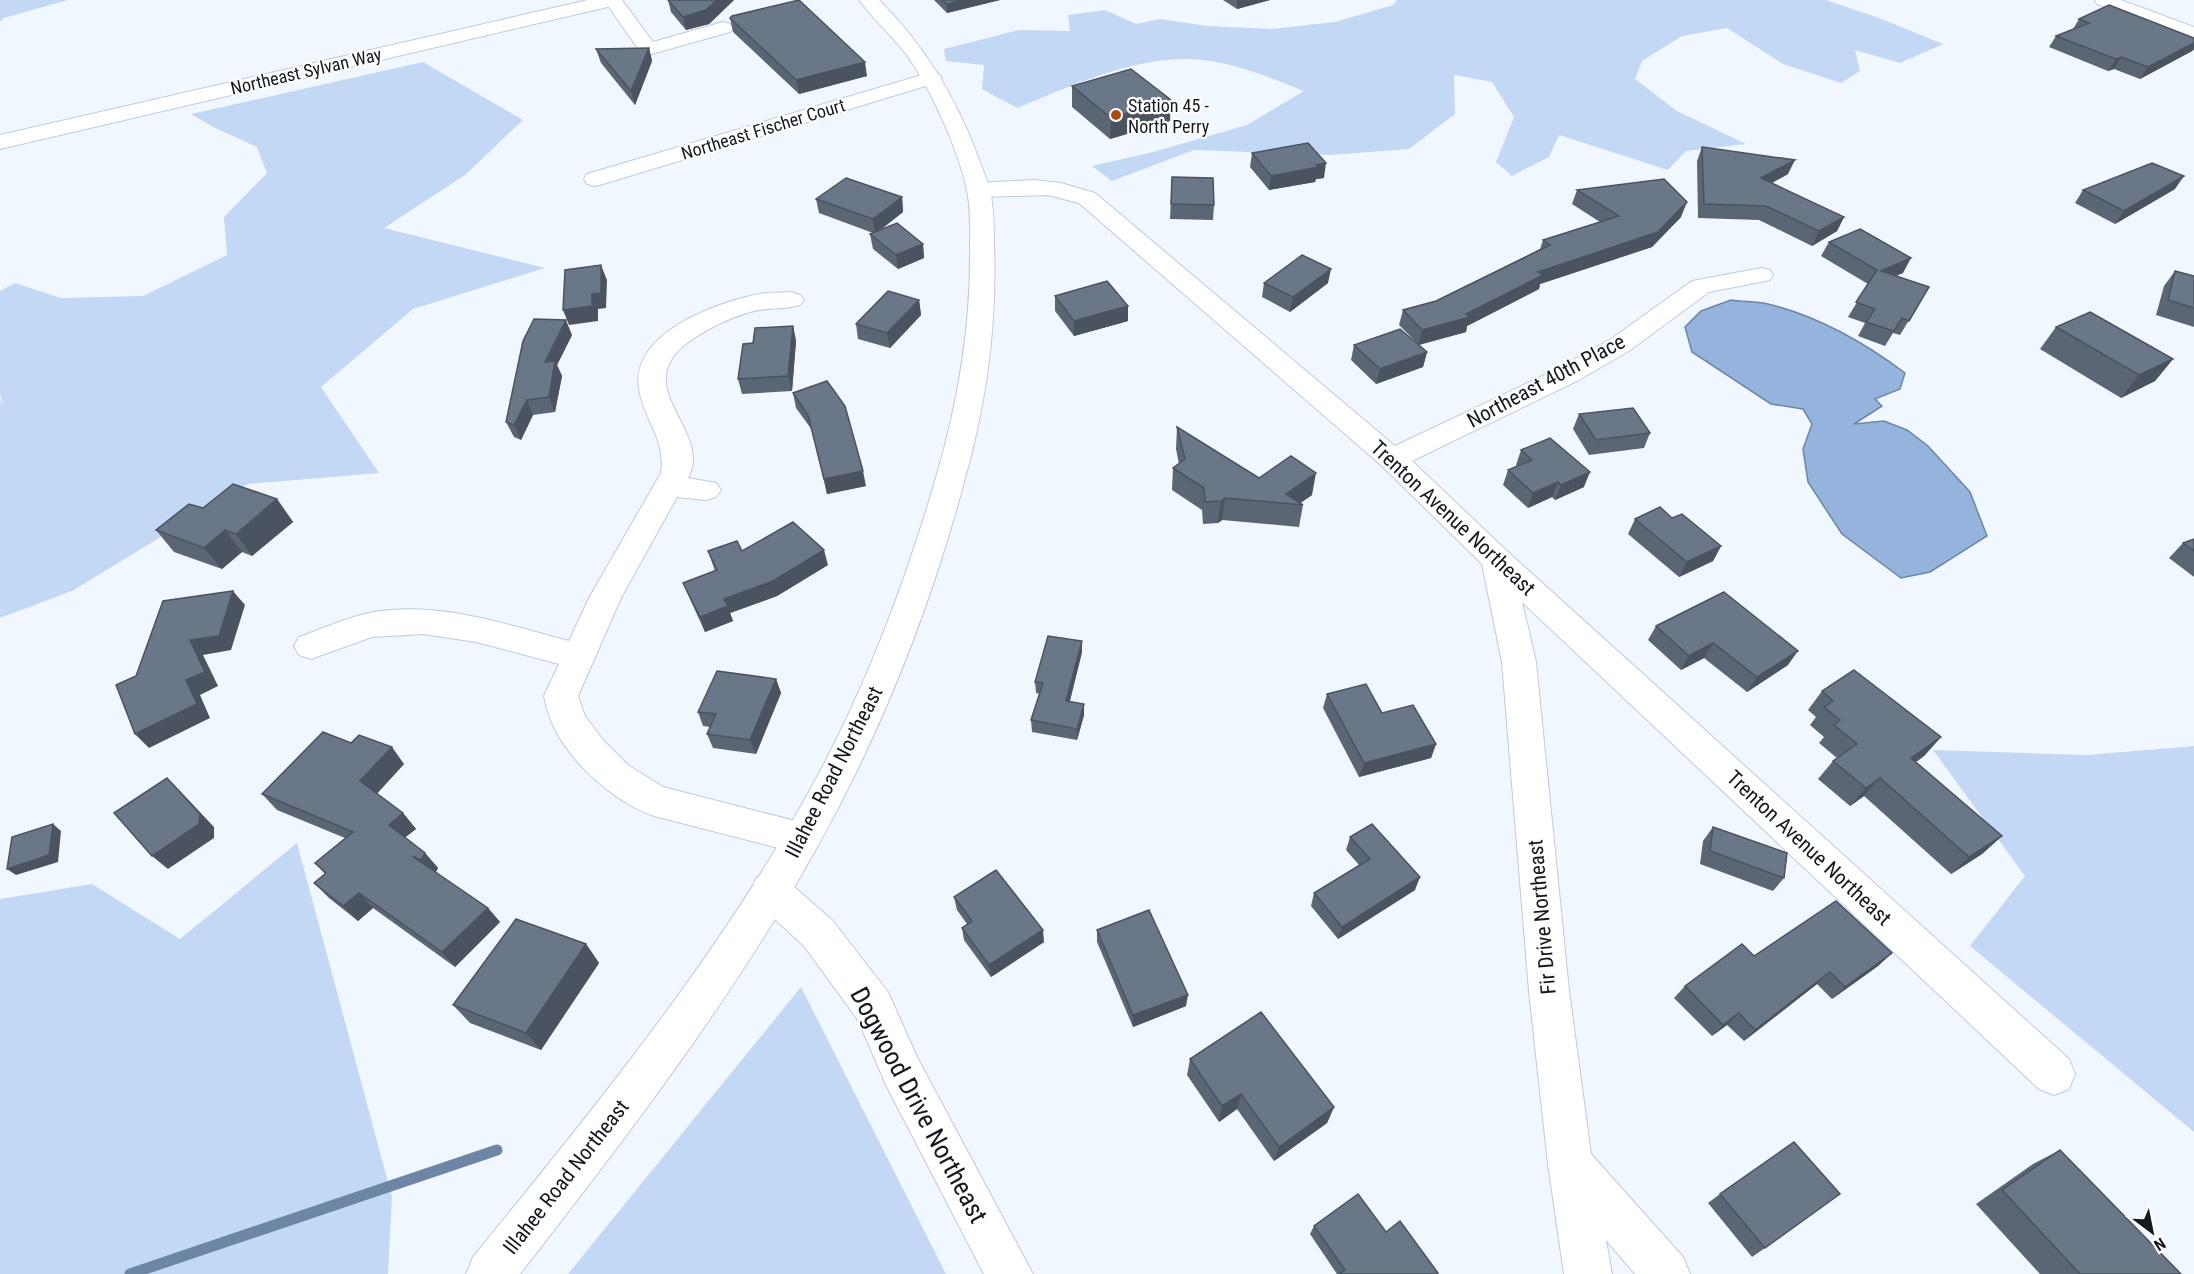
<svg xmlns="http://www.w3.org/2000/svg" width="2194" height="1274" font-family="'Roboto Condensed',sans-serif">
<style>
.green{fill:#c3d8f5}
.water{fill:#94b4de;stroke:#6d86a5;stroke-width:1.5}
.lines{fill:none;stroke-linecap:round;stroke-linejoin:round}
.stream{stroke:#6d86a5;stroke-width:11}
.street-casing{stroke:#bdcbdf;stroke-width:2}
.secondary-casing{stroke:#bdcbdf;stroke-width:2}
.street{fill:#fff;fill-rule:evenodd}
.secondary{fill:#fff;fill-rule:evenodd}
.wall{fill:#5b6675}
.shaded-wall{fill:#4a535f}
.building{fill:#6a7788;stroke:#4a535f;stroke-width:1.5}
.poi-dot{fill:#ad4b0f;stroke:#fff;stroke-width:2}
.labels{text-anchor:middle;dominant-baseline:central;stroke-width:4.5;stroke-linejoin:round;paint-order:stroke}
.far-street-label{font-size:18px;fill:#131920;stroke:#fff}
.far-poi-label{font-size:18px;fill:#131920;stroke:#fff;text-anchor:start}
.street-label{font-size:21px;fill:#131920;stroke:#fff}
.near-street-label{font-size:26px;fill:#131920;stroke:#fff}
</style>
<rect width="100%" height="100%" fill="#f1f7ff"/>
<!-- green -->
<g class="green">
<polygon points="0,0 68,0 4,18 0,22"/>
<path d="M1397,0H1826L1879,18L1943,44L1900,63L1855,50L1860,71L1841,83L1783,64L1727,28L1682,36L1642,61L1635,79L1677,111L1746,144L1686,151L1668,170L1559,135L1549,157L1512,176L1496,162L1514,117L1492,82L1454,75L1455,114L1409,149L1330,155L1194,150L1112,181L1092,166L1153,152L1247,125L1304,91C1272,78 1237,64 1203,60C1141,53 1073,85 1017,108L982,89L984,65L946,61L944,49L1019,30L1070,31L1068,15L1105,10L1136,24L1160,19L1208,26L1271,29L1335,22L1393,5Z"/>
<polygon points="423,62 523,120 465,175 384,228 545,268 413,309 321,387 379,473 248,484 72,591 0,618 0,399 3,407 0,393 0,291 15,283 61,298 143,296 227,255 224,217 267,173 257,147 215,128 191,114"/>
<polygon points="2194,746 2194,1132 1970,946 2025,876 1933,750 2087,755"/>
<polygon points="297,843 392,1197 388,1274 0,1274 0,899 92,884 180,939"/>
<polygon points="801,987 946,1274 568,1274"/>
</g>
<!-- water -->
<path class="water" d="M1731,300C1743,302 1756,301 1768,304C1817,316 1865,343 1905,373L1900,389L1875,399L1882,406L1854,424L1884,421L1907,430L1928,446L1970,492L1987,536L1930,572L1901,578L1842,534L1808,482L1803,449L1812,424L1803,409L1771,404L1692,352L1685,327L1701,311Z"/>
<g class="lines">
<!-- stream -->
<polyline class="stream" points="130,1274 497,1150"/>
<!-- street casing -->
<g class="street-casing">
<g id="street">
<polygon points="604,0 622,0 653,42 723,22 730,24 733,28 730,32 648,55 641,53"/>
<polygon points="932,72 939,74 942,78 939,82 603,184 595,186 587,184 584,179 587,174"/>
<polygon points="1034,180 1061,183 1095,193 1395,446 1557,369 1611,339 1692,281 1761,268 1770,270 1773,275 1770,280 1709,292 1629,351 1577,381 1412,461 1508,552 2069,1059 2075,1074 2069,1089 2054,1095 2039,1089 1522,602 1536,662 1569,991 1591,1154 1683,1257 1690,1274 1635,1274 1606,1240 1612,1274 1564,1274 1548,1164 1529,991 1502,662 1482,564 1382,466 1079,203 1048,195 979,197 971,195 968,190 971,185 979,183"/>
<path d="M791,292L800,295L804,300L800,305C783,310 766,307 750,312C727,319 706,329 687,343C628,388 714,432 688,478L716,483L721,490L716,497L706,500L677,497L621,598L578,696L585,716L603,740L628,765L663,787L815,826L821,838L815,850L802,854L654,816C614,802 569,762 552,723C548,714 546,705 544,696L559,664L476,642L423,634L372,637L311,659L299,655L294,646L299,637C322,629 345,618 369,613C436,600 505,624 569,641L589,598L661,473C666,438 644,421 639,389C630,333 716,303 759,294C769,292 780,293 791,292Z"/>
<polygon points="770,873 784,878 832,920 888,992 917,1057 1033,1274 984,1274 887,1087 858,1020 804,946 756,902 751,890 756,878"/>
</g>
</g>
<!-- secondary casing -->
<g class="secondary-casing">
<g id="secondary">
<polygon points="588,0 621,0 619,4 612,6 0,149 0,135"/>
<path d="M859,0H879C924,45 956,97 978,157C982,168 987,179 990,190C994,209 994,229 994,248C997,328 986,405 964,482C930,609 880,735 816,849C732,1000 626,1138 520,1274H466L473,1257C592,1111 713,963 805,799C861,700 903,590 935,481C958,404 971,328 970,248C970,229 971,209 967,191C959,150 930,87 906,54C891,35 873,19 859,0Z"/>
<polygon points="2095,0 2121,0 2194,27 2194,40 2097,4"/>
</g>
</g>
<!-- street -->
<use href="#street" class="street"/>
<!-- secondary -->
<use href="#secondary" class="secondary"/>
</g>
<!-- wall -->
<g class="wall">
<polygon points="668,0 734,0 709,24 686,30 671,12"/>
<polygon points="934,0 1000,0 947,13"/>
<polygon points="1223,0 1270,0 1237,9"/>
<polygon points="730,18 867,76 799,94 733,32"/>
<polygon points="2079,19 2194,38 2194,49 2192,51 2140,79 2114,69 2108,71 2049,47 2056,36 2073,29"/>
<polygon points="649,48 652,61 635,105 601,63 596,49"/>
<polygon points="1072,86 1170,121 1110,139 1072,107"/>
<polygon points="1702,147 1788,174 1772,183 1844,217 1837,231 1812,246 1759,220 1698,218 1697,161"/>
<polygon points="1252,153 1324,178 1316,179 1315,182 1269,190 1250,167"/>
<polygon points="1172,177 1214,205 1213,220 1170,219"/>
<polygon points="2175,189 2115,224 2075,203 2083,190"/>
<polygon points="1577,190 1681,217 1652,247 1540,284 1539,289 1467,326 1466,332 1419,345 1427,352 1423,367 1376,384 1351,360 1354,345 1417,343 1399,325 1403,310 1436,301 1540,249 1543,240 1600,222 1572,204"/>
<polygon points="902,197 903,212 879,231 923,244 924,258 898,269 873,249 870,234 873,233 819,213 816,199"/>
<polygon points="1829,242 1903,273 1895,276 1929,287 1900,335 1893,333 1885,346 1858,336 1865,323 1848,317 1868,284 1821,256"/>
<polygon points="2175,271 2194,276 2194,327 2156,315 2164,286"/>
<polygon points="1264,283 1328,283 1290,312 1262,297"/>
<polygon points="1055,296 1128,306 1128,321 1074,336 1055,311"/>
<polygon points="919,300 921,315 890,348 858,339 856,324"/>
<polygon points="793,326 796,341 792,391 742,394 738,379 753,343"/>
<polygon points="2056,327 2173,359 2155,381 2121,398 2040,349"/>
<polygon points="572,335 557,365 562,376 555,412 533,415 521,440 514,437 506,422"/>
<polygon points="793,393 866,486 827,494 812,430 796,408"/>
<polygon points="1579,414 1650,433 1644,448 1589,455 1573,429"/>
<polygon points="1177,427 1259,478 1312,495 1300,503 1303,505 1299,527 1222,520 1218,523 1203,524 1202,510 1172,490 1173,468 1179,464 1176,449"/>
<polygon points="1521,450 1584,487 1555,500 1552,497 1528,508 1503,485 1508,470 1517,466 1516,465"/>
<polygon points="277,499 293,522 252,556 242,552 222,569 174,552 156,530 203,508"/>
<polygon points="1635,519 1721,546 1713,561 1679,577 1628,534"/>
<polygon points="2194,539 2194,577 2169,558 2183,543"/>
<polygon points="708,551 742,551 828,565 777,596 730,613 733,621 705,632 689,597 683,583 715,571"/>
<polygon points="1656,626 1788,665 1747,692 1704,658 1681,670 1648,640"/>
<polygon points="1082,652 1070,701 1084,704 1084,715 1077,740 1032,732 1031,720 1040,694 1036,693 1035,682"/>
<polygon points="776,679 781,693 756,754 713,748 707,734 710,727 703,726 698,712"/>
<polygon points="1822,691 1941,737 1924,756 1916,762 2002,836 1982,854 1951,874 1864,796 1850,806 1818,779 1833,761 1837,758 1819,743 1824,737 1810,725 1816,717 1808,710"/>
<polygon points="1327,694 1382,713 1436,744 1431,758 1359,777 1323,708"/>
<polygon points="404,764 377,793 403,813 416,829 405,837 425,853 438,868 436,872 488,908 500,922 455,967 373,908 358,921 329,898 314,883 325,874 315,863 345,838 277,810 262,794"/>
<polygon points="1713,827 1784,878 1773,891 1700,864 1703,841"/>
<polygon points="1350,837 1415,890 1338,939 1311,906 1314,893 1359,865 1346,850"/>
<polygon points="954,897 1044,942 991,977 964,940 962,928 967,924 957,910"/>
<polygon points="1097,930 1186,1006 1133,1027 1097,942"/>
<polygon points="586,944 599,963 541,1050 470,1023 453,1005"/>
<polygon points="1892,953 1878,966 1832,999 1817,984 1744,1041 1727,1025 1712,1036 1674,998 1685,986"/>
<polygon points="1190,1059 1334,1107 1327,1123 1274,1161 1237,1109 1219,1122 1187,1075"/>
<polygon points="2060,1150 2181,1274 2040,1274 1976,1204 2033,1164"/>
<polygon points="1720,1194 1765,1248 1752,1257 1708,1203"/>
<polygon points="1314,1226 1386,1232 1437,1274 1337,1274 1310,1234"/>
</g>
<!-- shaded-wall -->
<g class="shaded-wall">
<polygon points="717,0 734,0 709,24 686,30 683,17"/>
<polygon points="964,0 1000,0 947,13 947,4"/>
<polygon points="1237,0 1270,0 1237,9"/>
<polygon points="2194,43 2194,49 2192,51 2140,79 2148,67"/>
<polygon points="649,48 652,61 635,105 631,91"/>
<polygon points="2121,57 2114,69 2108,71 2116,59"/>
<polygon points="865,62 867,76 799,94 796,80"/>
<polygon points="1171,100 1170,121 1110,139 1111,118"/>
<polygon points="1795,160 1788,174 1755,192 1761,178"/>
<polygon points="1326,163 1324,178 1316,179 1315,182 1269,190 1271,176"/>
<polygon points="2184,176 2175,189 2115,224 2124,211"/>
<polygon points="902,197 903,212 875,234 873,219"/>
<polygon points="1687,202 1681,217 1652,247 1540,284 1539,289 1467,326 1466,332 1418,345 1422,330 1466,314 1538,272"/>
<polygon points="1844,217 1837,231 1812,246 1819,231"/>
<polygon points="923,244 924,258 898,269 896,255"/>
<polygon points="1911,258 1903,273 1872,286 1881,271"/>
<polygon points="601,265 607,280 606,308 598,309 598,321 569,325 563,310 592,294"/>
<polygon points="1331,269 1328,283 1290,312 1293,297"/>
<polygon points="919,300 921,315 890,348 887,333"/>
<polygon points="1128,306 1128,321 1074,336 1074,321"/>
<polygon points="566,320 572,335 557,365 562,376 555,412 549,397 545,362"/>
<polygon points="793,326 796,341 792,391 788,376"/>
<polygon points="1427,352 1423,367 1376,384 1380,369"/>
<polygon points="2173,359 2155,381 2121,398 2139,375"/>
<polygon points="527,400 533,415 521,440 514,425"/>
<polygon points="863,471 866,486 827,494 824,479"/>
<polygon points="1590,472 1584,487 1555,500 1561,485"/>
<polygon points="1316,473 1312,495 1299,504 1286,494"/>
<polygon points="1558,482 1552,497 1528,508 1533,493"/>
<polygon points="1225,498 1222,520 1218,523 1221,501"/>
<polygon points="277,499 293,522 252,556 236,534"/>
<polygon points="225,530 242,552 222,569 204,548"/>
<polygon points="1721,546 1713,561 1679,577 1687,562"/>
<polygon points="824,550 828,565 777,596 730,613 733,621 705,632 700,617 724,599"/>
<polygon points="233,591 245,605 231,650 203,655 218,686 200,695 210,718 149,748 135,734 186,680 190,640"/>
<polygon points="1082,641 1082,652 1067,712 1066,701"/>
<polygon points="1713,643 1704,658 1681,670 1689,656"/>
<polygon points="1798,651 1788,665 1747,692 1757,677"/>
<polygon points="776,679 781,693 756,754 750,740"/>
<polygon points="1084,704 1084,715 1077,740 1077,729"/>
<polygon points="1941,737 1924,756 1895,777 1911,758"/>
<polygon points="1436,744 1431,758 1359,777 1364,763"/>
<polygon points="392,747 404,764 374,797 360,781"/>
<polygon points="167,778 181,792 214,827 214,838 168,869 152,856"/>
<polygon points="1880,778 1864,796 1850,806 1866,788"/>
<polygon points="403,813 416,829 402,840 389,825"/>
<polygon points="53,824 61,831 58,862 16,875 7,869"/>
<polygon points="2002,836 1982,854 1951,874 1969,857"/>
<polygon points="425,853 438,868 434,875 421,860"/>
<polygon points="1420,877 1415,890 1338,939 1342,927"/>
<polygon points="359,893 373,908 358,921 343,906"/>
<polygon points="488,908 500,922 455,967 442,952"/>
<polygon points="1043,930 1044,942 991,977 989,965"/>
<polygon points="586,944 599,963 541,1050 526,1033"/>
<polygon points="1892,953 1878,966 1832,999 1845,987"/>
<polygon points="1830,972 1817,984 1744,1041 1755,1030"/>
<polygon points="1188,995 1186,1006 1133,1027 1133,1015"/>
<polygon points="1739,1013 1727,1025 1712,1036 1723,1025"/>
<polygon points="1241,1094 1237,1109 1219,1122 1222,1106"/>
<polygon points="1334,1107 1327,1123 1274,1161 1279,1147"/>
</g>
<!-- building -->
<g class="building">
<polygon points="668,0 717,0 706,10 683,17"/>
<polygon points="799,0 865,62 796,80 730,18 732,16"/>
<polygon points="942,0 964,0 947,4"/>
<polygon points="2109,5 2194,38 2194,43 2148,67 2121,57 2116,59 2056,36 2089,23 2079,19"/>
<polygon points="649,48 631,91 596,49"/>
<polygon points="1131,69 1171,100 1111,118 1072,86"/>
<polygon points="1308,143 1326,163 1316,165 1318,167 1271,176 1252,153"/>
<polygon points="1702,147 1795,160 1761,178 1844,217 1819,231 1766,206 1704,204"/>
<polygon points="2152,163 2184,176 2124,211 2083,190"/>
<polygon points="1172,177 1213,178 1214,205 1171,204"/>
<polygon points="846,178 902,197 873,219 816,199"/>
<polygon points="1664,179 1687,202 1658,232 1538,272 1543,275 1466,314 1470,317 1422,330 1403,310 1436,301 1550,245 1543,240 1619,216 1577,190"/>
<polygon points="897,223 923,244 896,255 870,234"/>
<polygon points="1860,229 1911,258 1881,271 1929,287 1909,321 1902,318 1894,331 1866,322 1875,309 1856,302 1877,270 1829,242"/>
<polygon points="1302,255 1331,269 1293,297 1264,283"/>
<polygon points="601,265 601,293 592,294 592,306 563,310 565,270"/>
<polygon points="2175,271 2194,276 2194,308 2168,300"/>
<polygon points="1107,281 1128,306 1074,321 1055,296"/>
<polygon points="888,291 919,300 887,333 856,324"/>
<polygon points="2090,312 2173,359 2139,375 2056,327"/>
<polygon points="534,319 566,320 545,362 555,361 549,397 527,400 514,425 506,422 523,341"/>
<polygon points="793,326 788,376 738,379 743,344 753,343 755,328"/>
<polygon points="1400,329 1427,352 1380,369 1354,345"/>
<polygon points="827,381 845,406 863,471 824,479 808,415 793,393"/>
<polygon points="1633,408 1650,433 1596,440 1579,414"/>
<polygon points="1177,427 1259,478 1291,456 1316,473 1286,494 1303,505 1225,498 1221,501 1205,502 1204,488 1173,468 1185,459"/>
<polygon points="1550,438 1590,472 1561,485 1558,482 1533,493 1508,470 1532,460 1521,450"/>
<polygon points="233,484 277,499 236,534 225,530 204,548 156,530 189,504 203,508"/>
<polygon points="1660,507 1672,518 1682,514 1721,546 1687,562 1635,519"/>
<polygon points="793,522 824,550 773,581 724,599 728,606 700,617 683,583 717,570 708,551 737,541 742,551"/>
<polygon points="2194,539 2194,551 2183,543"/>
<polygon points="233,591 219,636 190,640 205,672 186,680 197,704 135,734 116,685 136,676 163,601"/>
<polygon points="1724,592 1798,651 1757,677 1713,643 1689,656 1656,626"/>
<polygon points="1048,636 1082,641 1066,701 1084,704 1077,729 1031,720 1043,683 1035,682"/>
<polygon points="1854,670 1941,737 1911,758 2002,836 1969,857 1880,778 1866,788 1833,761 1857,744 1834,725 1840,720 1824,707 1833,701 1822,691"/>
<polygon points="717,671 776,679 750,740 707,734 716,714 698,712"/>
<polygon points="1366,684 1382,713 1413,705 1436,744 1364,763 1327,694"/>
<polygon points="323,732 351,743 359,735 392,747 360,781 403,813 389,825 425,853 421,860 412,856 488,908 442,952 359,893 343,906 314,883 326,873 315,863 353,832 262,794"/>
<polygon points="167,778 200,814 199,824 152,856 114,813"/>
<polygon points="53,824 49,855 7,869 12,837"/>
<polygon points="1372,824 1420,877 1342,927 1314,893 1370,859 1350,837"/>
<polygon points="1713,827 1787,853 1784,878 1710,851"/>
<polygon points="996,870 1043,930 989,965 962,928 972,921 954,897"/>
<polygon points="1836,901 1892,953 1845,987 1830,972 1755,1030 1739,1013 1723,1025 1685,986 1742,944 1754,956"/>
<polygon points="1149,910 1188,995 1133,1015 1097,930"/>
<polygon points="516,919 586,944 526,1033 453,1005"/>
<polygon points="1261,1012 1334,1107 1279,1147 1241,1094 1222,1106 1190,1059"/>
<polygon points="1794,1142 1840,1194 1765,1248 1720,1194"/>
<polygon points="2060,1150 2181,1274 2080,1274 2002,1190"/>
<polygon points="1358,1194 1386,1232 1400,1221 1438,1273 1436,1274 1339,1274 1345,1270 1314,1226"/>
</g>
<!-- markers -->
<circle class="poi-dot" cx="1116" cy="115" r="6"/>
<g class="labels">
<!-- far-street labels -->
<g class="far-street-label">
<text transform="translate(306 71) rotate(-13)">Northeast Sylvan Way</text>
<text transform="translate(763 129) rotate(-17)">Northeast Fischer Court</text>
</g>
<!-- far-poi labels -->
<g class="far-poi-label">
<text x="1128" y="105">Station 45 -<tspan x="1128" dy="21">North Perry</tspan></text>
</g>
<!-- street labels -->
<g class="street-label">
<text transform="translate(1546 381) rotate(-28)">Northeast 40th Place</text>
<text transform="translate(1453 518) rotate(43)">Trenton Avenue Northeast</text>
<text transform="translate(834 772) rotate(-63)">Illahee Road Northeast</text>
<text transform="translate(1809 848) rotate(43)">Trenton Avenue Northeast</text>
<text transform="translate(1542 917) rotate(-95)">Fir Drive Northeast</text>
<text transform="translate(566 1177) rotate(-52)">Illahee Road Northeast</text>
</g>
<!-- near-street labels -->
<g class="near-street-label">
<text transform="translate(919 1105) rotate(62)">Dogwood Drive Northeast</text>
</g>
</g>
<!-- north arrow -->
<g transform="translate(2152 1232) rotate(148)" stroke="#ffffff" stroke-width="4.5" paint-order="stroke">
<path d="M0-4.5L10 22L0 15L-10 22Z" fill="#131920"/>
<text y="-9" font-size="16" font-weight="bold" text-anchor="middle" fill="#131920">N</text>
</g>
</svg>
